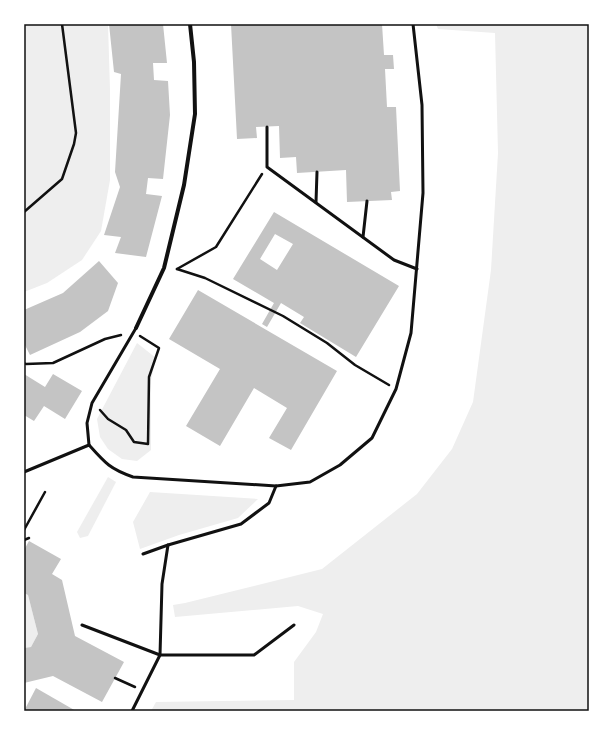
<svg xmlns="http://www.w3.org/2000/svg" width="613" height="735" font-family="'Fira Sans',sans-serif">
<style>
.green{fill:#eee}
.building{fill:#c4c4c4;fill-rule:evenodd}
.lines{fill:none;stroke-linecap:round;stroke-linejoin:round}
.path{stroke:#111;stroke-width:2.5}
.service{stroke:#111;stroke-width:3}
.minor{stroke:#111;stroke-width:4}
.neatline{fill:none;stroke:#111;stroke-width:1.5}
</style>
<rect width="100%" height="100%" fill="#fff"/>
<!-- green -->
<g class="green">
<polygon points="24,24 108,24 110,90 110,180 101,231 82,260 47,283 24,292"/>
<polygon points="436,24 589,24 589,711 151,711 156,702 294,700 294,662 316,632 323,614 298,606 175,617 173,605 185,603 322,569 417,494 452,449 473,402 491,270 498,153 495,33 438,29"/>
<polygon points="137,343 156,358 151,380 151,450 137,461 122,459 108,449 100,437 97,419"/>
<polygon points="108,477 116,482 88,536 80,538 77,532"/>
<polygon points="150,492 258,499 238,518 179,535 140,549 133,522"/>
<polygon points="24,593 28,595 38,634 31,647 24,648"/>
</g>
<!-- building -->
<g class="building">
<polygon points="109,24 163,24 167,63 153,63 154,80 168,81 170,115 163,179 148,178 146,194 162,196 146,257 115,253 121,237 104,235 120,187 115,172 121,74 114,72"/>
<polygon points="231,24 382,24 384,55 393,55 394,69 385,69 387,107 396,107 400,191 391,192 392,200 347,202 346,170 297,173 296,157 280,158 279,126 256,127 257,138 237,139"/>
<path d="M274,212L399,286L356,357L300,323L304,317L281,303L267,327L262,324L274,303L233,279ZM275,234L293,244L277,270L260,259Z"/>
<polygon points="99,261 118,283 108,311 80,332 30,355 24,343 24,310 63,293"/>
<polygon points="198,290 337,371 291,450 269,438 287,408 254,388 220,446 186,426 220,369 169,339"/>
<polygon points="24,374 45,387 53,374 82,391 65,419 44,406 34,421 24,415"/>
<polygon points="29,541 61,559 52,574 62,580 75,636 124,662 102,702 53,676 24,683 24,648 31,647 38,634 28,595 24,593 24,550"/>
<polygon points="36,688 76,711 24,711"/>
</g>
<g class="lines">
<!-- path -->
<g class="path">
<polyline points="24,212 62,179 74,144 76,133 62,24"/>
<polyline points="177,269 205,278 283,316 327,343 355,365 389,385"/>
<polyline points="177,269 216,247 262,174"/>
<polyline points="24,363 26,364 53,363 105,339 121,335"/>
<polyline points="100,410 108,419 126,430 134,442 148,444 149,377 159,348 140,336"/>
<polyline points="24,530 45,492"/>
<polyline points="24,540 29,538"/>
<polyline points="115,678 135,687"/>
</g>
<!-- service -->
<g class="service">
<polyline points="267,127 267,167 394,260 417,269"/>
<polyline points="316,202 317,172"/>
<polyline points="363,237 367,201"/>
<path d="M89,445C105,463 110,469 133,477L276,486L310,482L340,465L372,438L396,389L411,333L423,193L422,105L413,24"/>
<polyline points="89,445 87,423 92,403 136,328"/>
<polyline points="24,472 89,445"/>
<polyline points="143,554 168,545 241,524 269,503 276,486"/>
<polyline points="82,625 160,655 254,655 294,625"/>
<polyline points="132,711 160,655 162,584 168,545"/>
</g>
<!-- minor -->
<polyline class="minor" points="136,328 164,268 184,185 195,114 194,62 190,24"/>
</g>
<!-- border -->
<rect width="613" height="735" fill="none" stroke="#ffffff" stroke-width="50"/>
<rect x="25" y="25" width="563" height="685" class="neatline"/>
</svg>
